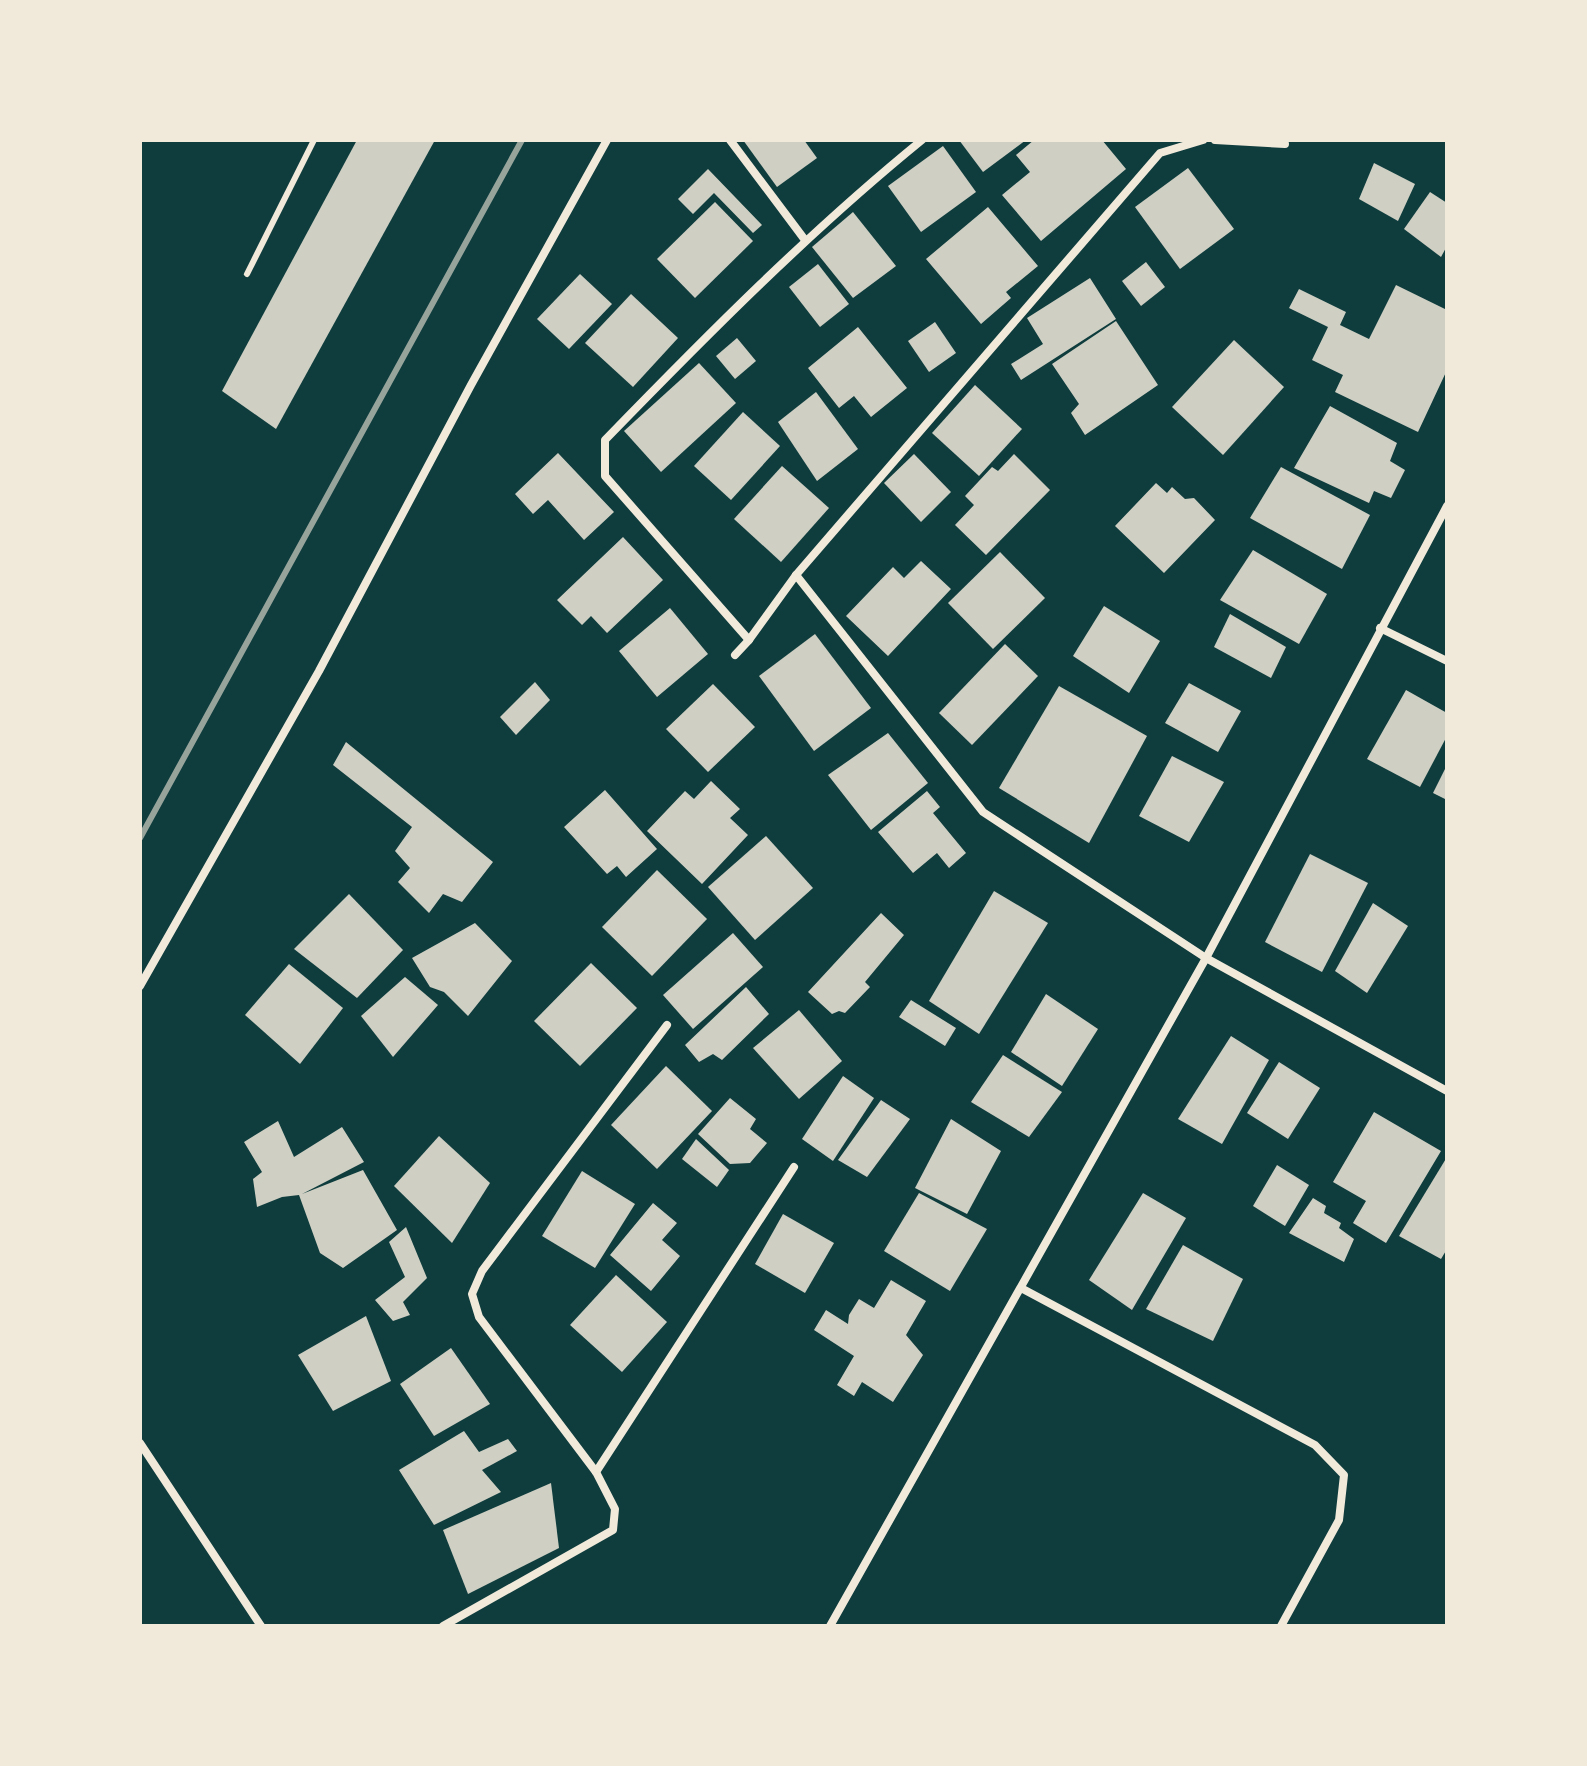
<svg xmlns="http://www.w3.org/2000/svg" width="1587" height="1766" font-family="Montserrat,sans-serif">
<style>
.building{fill:#cfcfc3}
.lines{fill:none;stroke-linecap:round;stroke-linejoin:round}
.service{stroke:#f1e9da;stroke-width:6}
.minor{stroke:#f1e9da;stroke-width:8}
.rail{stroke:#97a49c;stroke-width:6}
</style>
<rect width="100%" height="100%" fill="#0f3d3e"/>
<!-- building -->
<g class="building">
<polygon points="357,140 435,140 276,429 222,391"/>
<polygon points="743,140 804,140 817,158 777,187"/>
<polygon points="959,140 1026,140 983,172"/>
<polygon points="1034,140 1102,140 1126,169 1041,241 1002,195 1030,172 1016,155"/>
<polygon points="943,146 976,192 921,232 888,186"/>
<polygon points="1374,163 1415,184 1398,221 1359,199"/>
<polygon points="1188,168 1234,229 1180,269 1135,207"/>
<polygon points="708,169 762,225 753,233 714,193 693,214 678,199"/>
<polygon points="1430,192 1447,203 1447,246 1441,257 1404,229"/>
<polygon points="715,202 753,241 695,298 657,259"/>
<polygon points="988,207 1038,266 1006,292 1011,298 981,324 926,259"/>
<polygon points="853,212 896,266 853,298 812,247"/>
<polygon points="1146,262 1165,287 1141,306 1122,281"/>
<polygon points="818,264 849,304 820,327 789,287"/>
<polygon points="580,274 612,304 569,349 537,319"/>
<polygon points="1090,278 1116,319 1021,380 1011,364 1043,344 1027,318"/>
<polygon points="1396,285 1447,310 1447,370 1418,432 1335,392 1343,375 1312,360 1328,327 1289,308 1299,289 1346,312 1340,325 1369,339"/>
<polygon points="631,294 678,338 633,387 585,343"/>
<polygon points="1116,321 1158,385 1085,435 1071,413 1079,404 1052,364"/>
<polygon points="935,322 956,353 929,372 908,341"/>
<polygon points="858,327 907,388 871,417 854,396 839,408 808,368"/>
<polygon points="737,338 756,361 735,379 716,356"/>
<polygon points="1234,340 1284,387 1223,455 1172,407"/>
<polygon points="699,363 736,403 661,472 624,431"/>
<polygon points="975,385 1022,429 979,476 932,433"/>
<polygon points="816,392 858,449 817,481 778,422"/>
<polygon points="1330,406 1397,443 1390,461 1405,470 1391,498 1374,491 1369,503 1294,468"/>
<polygon points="743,412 780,446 731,500 694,466"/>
<polygon points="558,453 614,512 584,540 548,500 533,514 515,494"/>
<polygon points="914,454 951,492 921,522 884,483"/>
<polygon points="1014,454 1050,490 986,555 955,525 974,505 965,496 992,467 998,471"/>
<polygon points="782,466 829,508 781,562 734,519"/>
<polygon points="1281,467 1370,515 1342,569 1250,518"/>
<polygon points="1156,483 1167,493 1172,487 1185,499 1194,498 1215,520 1164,573 1115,526"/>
<polygon points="623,537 663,580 607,633 591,616 582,625 557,600"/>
<polygon points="1253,550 1327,594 1299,644 1220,600"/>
<polygon points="1000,552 1045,598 993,649 948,603"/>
<polygon points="921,561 951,589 888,656 846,616 893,567 904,578"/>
<polygon points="1104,606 1160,641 1129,693 1073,656"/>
<polygon points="670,608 708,654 657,697 619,651"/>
<polygon points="1230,614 1286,647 1271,678 1214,647"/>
<polygon points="815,634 871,708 814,751 759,676"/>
<polygon points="1005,644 1038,676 972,745 939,713"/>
<polygon points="535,682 550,700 516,735 500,717"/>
<polygon points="1189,683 1241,711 1218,752 1165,723"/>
<polygon points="713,684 755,727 708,772 666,729"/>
<polygon points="1059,686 1147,736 1089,843 999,788"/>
<polygon points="1406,690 1447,713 1447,736 1420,787 1367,759"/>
<polygon points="888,733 928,783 871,830 828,775"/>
<polygon points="346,742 493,862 462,902 443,894 429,913 398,882 410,868 395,851 412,827 333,765"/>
<polygon points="1172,756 1224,782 1189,842 1139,816"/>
<polygon points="1447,765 1447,800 1433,793"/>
<polygon points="711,781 740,809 730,818 748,835 702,884 647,831 685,791 694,799"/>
<polygon points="605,790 657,849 626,877 617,866 607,874 564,827"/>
<polygon points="927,791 940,807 933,813 966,853 949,868 937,853 913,873 878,832"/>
<polygon points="766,836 813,888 755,940 708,887"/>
<polygon points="1310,854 1368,883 1322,972 1265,942"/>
<polygon points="657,870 707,919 652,976 602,927"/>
<polygon points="994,891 1048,923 979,1034 929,1001"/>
<polygon points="349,894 403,950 357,998 294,949"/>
<polygon points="1373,903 1408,926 1367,993 1335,971"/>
<polygon points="881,913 904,935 865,982 870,987 845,1013 839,1011 832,1014 808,992"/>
<polygon points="475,923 512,961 468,1016 444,992 430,987 412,958"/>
<polygon points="733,933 763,967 693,1029 663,995"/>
<polygon points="591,963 637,1008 580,1066 534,1021"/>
<polygon points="289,964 343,1008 300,1064 245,1015"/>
<polygon points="405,977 438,1005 393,1057 361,1016"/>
<polygon points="746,987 769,1014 722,1060 713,1054 699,1062 685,1045"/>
<polygon points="1046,994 1098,1029 1062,1086 1011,1052"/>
<polygon points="911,1000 956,1028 945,1046 899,1017"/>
<polygon points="799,1010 842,1061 799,1099 753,1048"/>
<polygon points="1231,1036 1269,1060 1222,1144 1178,1119"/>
<polygon points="1003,1055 1062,1092 1029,1137 971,1102"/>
<polygon points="1279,1062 1320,1088 1288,1139 1247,1113"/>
<polygon points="666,1066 712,1111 657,1169 611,1125"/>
<polygon points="843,1076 874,1098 833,1161 802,1139"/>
<polygon points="730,1098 756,1119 750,1129 767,1143 750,1163 730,1164 698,1134"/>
<polygon points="881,1100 910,1119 867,1177 838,1160"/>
<polygon points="1374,1112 1441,1151 1386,1243 1353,1223 1366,1201 1333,1182"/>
<polygon points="951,1119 1001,1151 967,1214 915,1188"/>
<polygon points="278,1121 294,1157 342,1127 364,1162 302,1194 363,1170 397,1230 343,1268 320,1253 299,1195 282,1197 257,1207 253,1179 262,1172 244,1142"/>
<polygon points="439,1136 490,1183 452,1243 394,1186"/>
<polygon points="696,1139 729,1170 717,1187 682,1159"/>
<polygon points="1447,1157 1447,1249 1441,1259 1399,1236"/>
<polygon points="1277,1165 1309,1185 1285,1226 1253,1206"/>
<polygon points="582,1171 635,1204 595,1268 542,1236"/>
<polygon points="919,1193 987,1229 950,1291 884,1251"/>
<polygon points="1143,1193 1186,1218 1132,1310 1089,1280"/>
<polygon points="1313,1198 1326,1206 1324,1213 1341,1223 1339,1228 1354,1239 1344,1262 1289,1233"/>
<polygon points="653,1203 677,1223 662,1240 680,1256 651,1291 610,1255"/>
<polygon points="783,1214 834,1243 805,1293 755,1264"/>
<polygon points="406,1227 427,1278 403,1302 410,1315 393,1321 375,1300 405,1277 389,1242"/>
<polygon points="1183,1245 1243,1279 1213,1341 1146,1309"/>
<polygon points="616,1275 667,1322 622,1372 570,1325"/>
<polygon points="891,1280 926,1301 906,1335 923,1355 893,1402 862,1382 854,1396 837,1385 854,1356 814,1330 826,1310 848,1324 849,1315 859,1299 874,1308"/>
<polygon points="366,1316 391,1381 333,1411 298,1355"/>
<polygon points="451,1348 490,1404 434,1436 400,1384"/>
<polygon points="464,1431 479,1452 508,1439 517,1451 482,1470 501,1492 434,1525 399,1470"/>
<polygon points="551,1483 559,1548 468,1594 443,1530"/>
</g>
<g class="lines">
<!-- service -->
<polyline class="service" points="247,274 314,140"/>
<!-- minor -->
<g class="minor">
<polyline points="730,140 805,240"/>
<polyline points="1215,140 1285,144"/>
<polyline points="796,575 983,812 1206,958 1447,1091"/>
<polyline points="1380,628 1447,661"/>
<path d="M749,640L605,476V440C707,335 809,232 922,140"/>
<polyline points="735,655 749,640 796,575 1160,153 1203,140"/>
<polyline points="140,986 319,671 471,385 607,140"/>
<polyline points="1021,1288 1315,1445 1344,1475 1339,1520 1281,1626"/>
<polyline points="140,1443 261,1626"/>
<polyline points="596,1472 794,1167"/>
<polyline points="443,1626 613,1530 615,1509 596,1472 479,1317 472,1294 482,1271 667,1025"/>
<polyline points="830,1626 1206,958 1447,506"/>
</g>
<!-- rail -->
<polyline class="rail" points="140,838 522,140"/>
</g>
<!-- border -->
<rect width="1587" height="1766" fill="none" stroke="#f1e9da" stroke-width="284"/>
</svg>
